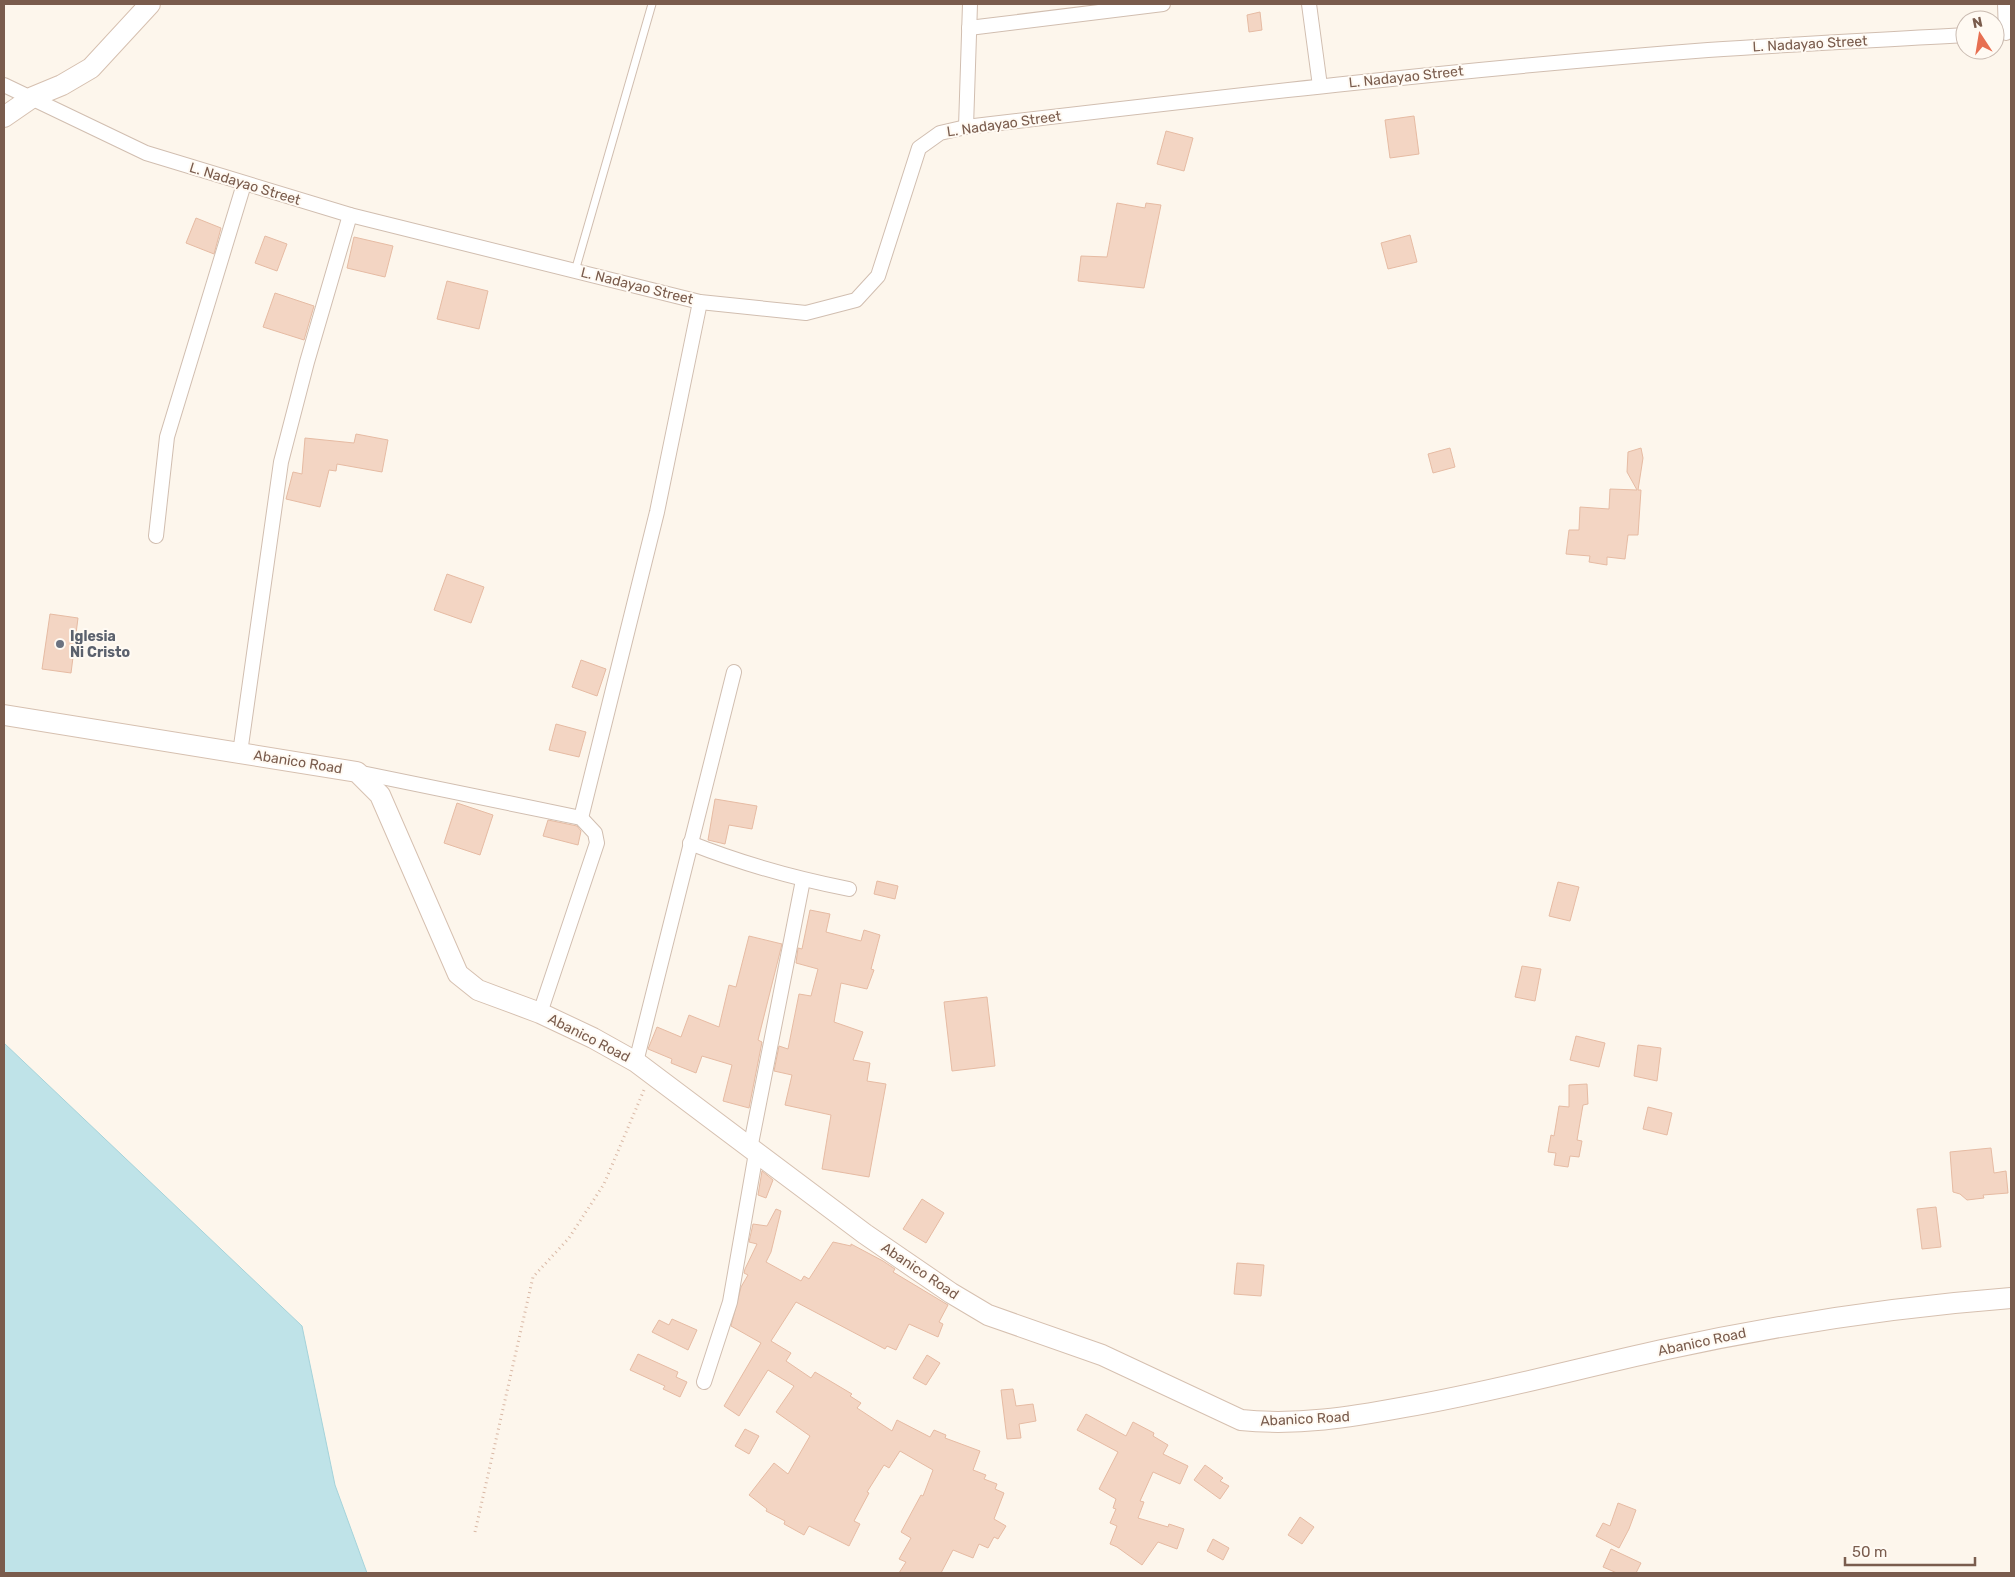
<svg xmlns="http://www.w3.org/2000/svg" width="2015" height="1577" font-family="Rubik,sans-serif">
<style>
.water{fill:#bfe3e8;stroke:#a5d3da}
.building{fill:#f3d5c3;stroke:#e6bba3}
.lines{fill:none;stroke-linecap:round;stroke-linejoin:round}
.lane-casing{stroke:#d1beb0;stroke-width:9}
.street-casing{stroke:#d1beb0;stroke-width:16}
.secondary-casing{stroke:#d6c0b0;stroke-width:22}
.path{stroke:#d9b8a5;stroke-width:3;stroke-dasharray:1 4;stroke-linecap:butt}
.lane{stroke:#fff;stroke-width:7}
.street{stroke:#fff;stroke-width:14}
.secondary{stroke:#fff;stroke-width:20}
.worship-dot{fill:#6b7280;stroke:#fffaf3;stroke-width:2}
.labels{text-anchor:middle;dominant-baseline:central;stroke-width:4;stroke-linejoin:round;paint-order:stroke}
.street-label{font-size:14px;fill:#7a5c4d;stroke:#fffaf3}
.worship-label{font-size:14px;font-weight:bold;fill:#5b616d;stroke:#fffaf3;text-anchor:start}
</style>
<rect width="100%" height="100%" fill="#fdf6ec"/>
<!-- water -->
<polygon class="water" points="4,1043 302,1326 335,1485 367,1573 4,1573"/>
<!-- building -->
<g class="building">
<polygon points="1260,12 1262,30 1249,32 1247,15"/>
<polygon points="1414,116 1419,154 1390,158 1385,120"/>
<polygon points="1166,131 1193,138 1184,171 1157,164"/>
<polygon points="1117,203 1145,208 1146,203 1161,205 1144,288 1078,281 1081,256 1107,257"/>
<polygon points="196,218 221,228 214,254 186,243"/>
<polygon points="1410,235 1417,262 1388,269 1381,243"/>
<polygon points="265,236 287,244 277,271 255,263"/>
<polygon points="354,237 393,246 385,277 347,268"/>
<polygon points="447,281 488,291 479,329 437,319"/>
<polygon points="275,293 314,306 304,340 263,327"/>
<polygon points="356,434 388,440 382,472 337,464 336,471 329,470 320,507 286,499 293,472 302,474 305,438 354,443"/>
<polygon points="1450,448 1455,467 1433,473 1428,454"/>
<polygon points="1641,448 1643,458 1638,490 1641,490 1638,535 1628,535 1625,559 1607,557 1607,565 1589,562 1590,556 1566,554 1569,530 1579,530 1580,507 1609,509 1610,489 1637,490 1627,472 1628,452"/>
<polygon points="447,574 484,587 471,623 434,610"/>
<polygon points="50,614 78,618 71,673 42,669"/>
<polygon points="581,660 606,669 597,696 572,687"/>
<polygon points="556,724 586,732 579,757 549,750"/>
<polygon points="715,799 757,806 752,829 729,825 725,844 708,840"/>
<polygon points="457,803 493,815 480,855 444,843"/>
<polygon points="548,820 577,826 581,831 578,845 543,836"/>
<polygon points="877,881 898,886 895,899 874,894"/>
<polygon points="1558,882 1579,887 1570,921 1549,916"/>
<polygon points="810,910 830,914 826,932 861,941 864,930 880,935 871,969 874,970 867,989 841,983 834,1022 863,1032 853,1060 870,1063 867,1081 886,1084 869,1177 822,1169 831,1115 785,1105 792,1075 774,1071 779,1046 788,1049 799,994 811,996 818,969 796,963 798,948 802,949"/>
<polygon points="749,936 782,944 758,1040 762,1042 749,1108 723,1101 732,1065 702,1056 696,1073 671,1063 672,1059 648,1049 657,1027 681,1037 689,1015 719,1027 729,985 736,987"/>
<polygon points="1522,966 1541,969 1535,1001 1515,997"/>
<polygon points="987,997 995,1066 952,1071 944,1002"/>
<polygon points="1576,1036 1605,1043 1599,1067 1570,1060"/>
<polygon points="1638,1045 1661,1048 1657,1081 1634,1076"/>
<polygon points="1587,1084 1588,1104 1583,1105 1577,1140 1582,1141 1579,1157 1570,1156 1568,1167 1554,1165 1556,1153 1548,1152 1551,1135 1554,1136 1559,1106 1569,1107 1569,1085"/>
<polygon points="1648,1107 1672,1113 1667,1135 1643,1129"/>
<polygon points="1991,1148 1994,1173 2006,1171 2008,1193 1983,1195 1984,1198 1967,1200 1960,1194 1953,1192 1950,1152"/>
<polygon points="762,1171 773,1180 766,1198 758,1195"/>
<polygon points="922,1199 944,1213 926,1243 903,1229"/>
<polygon points="1936,1207 1941,1247 1922,1249 1917,1209"/>
<polygon points="776,1209 781,1211 771,1252 766,1262 801,1281 804,1276 809,1279 833,1242 851,1246 851,1244 883,1261 895,1269 893,1272 948,1305 939,1322 943,1324 938,1337 909,1324 896,1350 887,1346 885,1349 796,1302 771,1341 791,1353 786,1361 811,1378 815,1372 852,1394 850,1396 861,1403 857,1408 892,1431 897,1420 930,1437 934,1430 946,1435 945,1438 980,1451 973,1470 986,1475 984,1479 997,1484 995,1489 1004,1493 994,1519 1006,1526 998,1539 994,1537 988,1548 979,1544 973,1558 953,1550 941,1573 899,1573 906,1562 899,1559 911,1538 901,1532 921,1495 923,1496 933,1470 900,1451 889,1468 884,1465 867,1492 869,1493 854,1521 860,1524 849,1546 809,1526 804,1535 784,1524 785,1521 766,1511 767,1509 749,1495 774,1463 788,1474 810,1436 776,1412 794,1386 768,1370 739,1416 724,1406 761,1343 731,1326 741,1287 748,1275 744,1273 745,1269 757,1244 749,1242 753,1224 767,1226"/>
<polygon points="1237,1263 1264,1265 1261,1296 1234,1294"/>
<polygon points="672,1319 697,1330 688,1350 652,1332 659,1320 669,1325"/>
<polygon points="638,1354 678,1372 676,1377 687,1382 680,1397 663,1389 665,1386 630,1370"/>
<polygon points="927,1355 940,1363 926,1385 913,1378"/>
<polygon points="1013,1389 1016,1406 1033,1404 1036,1421 1019,1424 1021,1438 1007,1439 1001,1390"/>
<polygon points="1086,1414 1126,1436 1133,1422 1154,1433 1153,1436 1168,1445 1163,1454 1188,1466 1180,1484 1153,1472 1140,1501 1144,1502 1138,1518 1168,1527 1169,1524 1184,1529 1177,1549 1158,1542 1142,1565 1117,1547 1110,1544 1117,1526 1110,1523 1116,1509 1113,1508 1116,1499 1099,1489 1118,1452 1077,1430"/>
<polygon points="745,1429 759,1436 749,1454 735,1446"/>
<polygon points="1205,1465 1223,1478 1220,1481 1229,1486 1220,1499 1194,1480"/>
<polygon points="1618,1503 1636,1510 1629,1529 1619,1548 1596,1536 1603,1523 1610,1526"/>
<polygon points="1300,1517 1314,1527 1302,1544 1288,1535"/>
<polygon points="1213,1539 1229,1548 1223,1560 1207,1551"/>
<polygon points="1611,1549 1641,1563 1636,1573 1617,1573 1603,1567"/>
</g>
<g class="lines">
<!-- lane casing -->
<g class="lane-casing">
<polyline id="lane" points="575,271 652,4"/>
</g>
<!-- street casing -->
<g class="street-casing">
<g id="street">
<polyline points="1309,4 1320,86"/>
<polyline points="2005,4 2006,33"/>
<polyline points="969,28 1163,4"/>
<path d="M4,85L146,153L350,215L700,302L806,313L856,300L878,276L919,148L940,133L966,127C1213,98 1460,69 1708,50C1794,44 1879,40 1965,35"/>
<polyline points="966,127 970,4"/>
<polyline points="156,536 167,437 244,184"/>
<polyline points="240,753 281,462 307,362 350,215"/>
<polyline points="357,772 581,818 595,833 597,843 540,1013"/>
<polyline points="581,818 657,512 700,302"/>
<path d="M690,843C743,864 793,878 849,889"/>
<polyline points="636,1062 734,672"/>
<polyline points="750,1149 803,880"/>
<polyline points="704,1382 730,1302 756,1153"/>
</g>
</g>
<!-- secondary casing -->
<g class="secondary-casing">
<g id="secondary">
<polyline points="4,117 33,97 62,85 91,68 150,4"/>
<path d="M4,715L357,772L380,795L458,974L478,990L540,1013L593,1038L636,1062L865,1234L951,1293L988,1315L1102,1355L1241,1420C1297,1426 1351,1417 1405,1407C1492,1392 1576,1369 1662,1350C1777,1325 1893,1307 2011,1298"/>
</g>
</g>
<!-- path -->
<polyline class="path" points="475,1532 533,1277 569,1238 604,1184 644,1090"/>
<!-- lane -->
<use href="#lane" class="lane"/>
<!-- street -->
<use href="#street" class="street"/>
<!-- secondary -->
<use href="#secondary" class="secondary"/>
</g>
<!-- markers -->
<circle class="worship-dot" cx="60" cy="644" r="5"/>
<g class="labels">
<!-- street labels -->
<g class="street-label">
<text transform="translate(1810 44) rotate(-3)">L. Nadayao Street</text>
<text transform="translate(1406 77) rotate(-6)">L. Nadayao Street</text>
<text transform="translate(1004 124) rotate(-8)">L. Nadayao Street</text>
<text transform="translate(245 184) rotate(17)">L. Nadayao Street</text>
<text transform="translate(637 286) rotate(14)">L. Nadayao Street</text>
<text transform="translate(298 762) rotate(9)">Abanico Road</text>
<text transform="translate(589 1038) rotate(27)">Abanico Road</text>
<text transform="translate(920 1271) rotate(34)">Abanico Road</text>
<text transform="translate(1702 1342) rotate(-12)">Abanico Road</text>
<text transform="translate(1305 1419) rotate(-3)">Abanico Road</text>
</g>
<!-- worship labels -->
<g class="worship-label">
<text x="70" y="636">Iglesia<tspan x="70" dy="16">Ni Cristo</tspan></text>
</g>
</g>
<!-- border -->
<rect width="2015" height="1577" fill="none" stroke="#7a5c4d" stroke-width="10"/>
<!-- north arrow -->
<g transform="translate(1980 35) rotate(348)"><circle r="24" fill="#fffaf3" stroke="#cabbb1"/>
<path d="M0-4L9 19L0 12L-9 19Z" fill="#e76f51"/>
<text y="-8" font-size="14" font-weight="bold" text-anchor="middle" fill="#7a5c4d">N</text>
</g>
<!-- scale -->
<path d="M1845 1557v8h130v-8" fill="none" stroke="#7a5c4d" stroke-width="2.5"/>
<text x="1852" y="1557" font-size="15" fill="#7a5c4d" stroke="#fffaf3" stroke-width="4" paint-order="stroke">50 m</text>
</svg>
